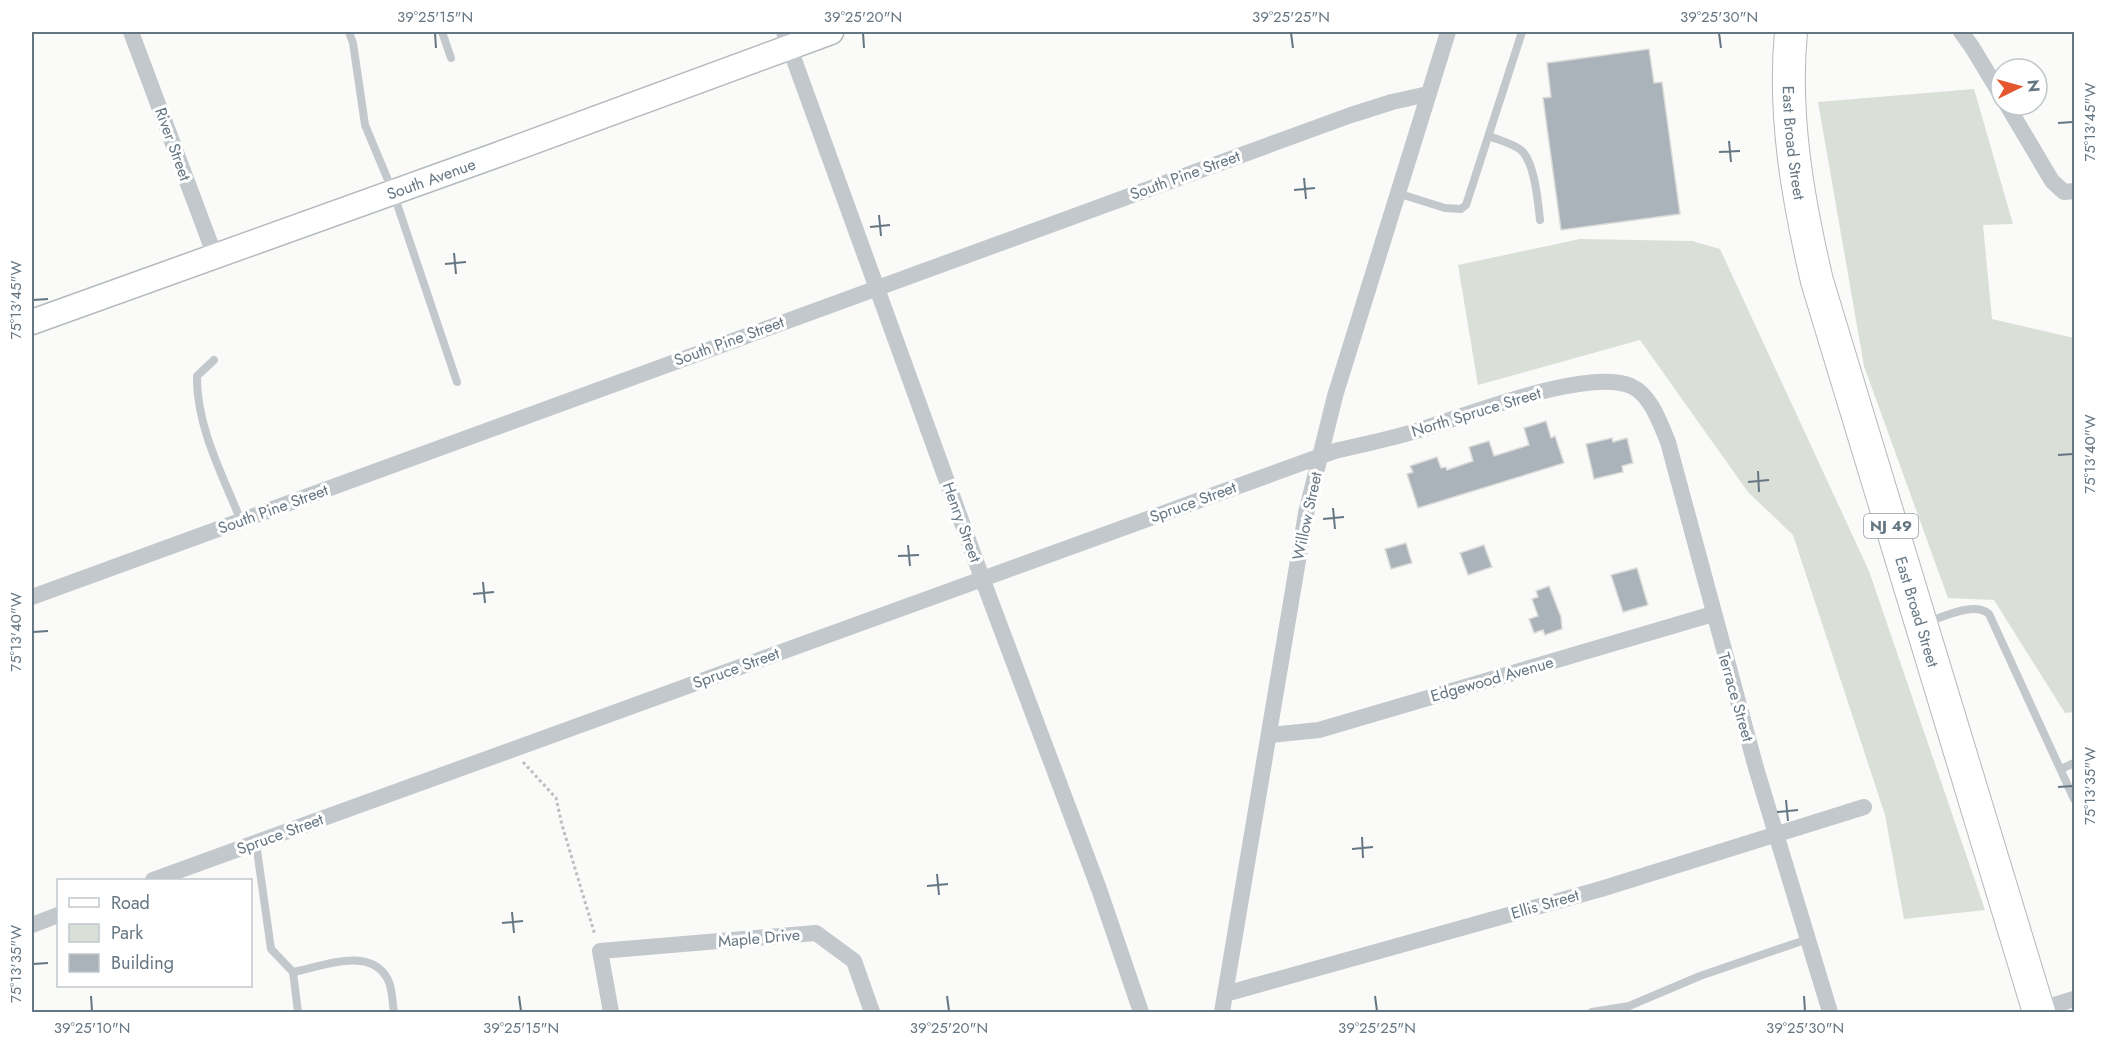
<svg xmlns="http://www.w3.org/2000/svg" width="2106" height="1044" font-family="Jost,sans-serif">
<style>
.green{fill:#dadfd7}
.building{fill:#aab3b9;stroke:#dcdcda;stroke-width:1.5}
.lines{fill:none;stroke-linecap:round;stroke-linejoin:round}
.secondary-casing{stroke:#b3babf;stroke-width:27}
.highway-casing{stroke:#b4b9bd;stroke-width:34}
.path{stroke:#bbbfc2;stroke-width:3;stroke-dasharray:3 3;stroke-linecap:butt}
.lane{stroke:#c3c8cc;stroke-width:8}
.street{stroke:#c3c8cc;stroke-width:16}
.secondary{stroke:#fff;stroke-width:24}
.highway{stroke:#fff;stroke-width:32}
.ticks{fill:none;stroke:#657683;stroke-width:2}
.labels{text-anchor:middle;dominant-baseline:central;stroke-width:6;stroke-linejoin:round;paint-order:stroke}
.shield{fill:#fff;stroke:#939fa8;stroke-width:1.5}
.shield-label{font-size:15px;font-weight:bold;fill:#657683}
.street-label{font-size:16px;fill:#657683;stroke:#fff}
.neatline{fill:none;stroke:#657683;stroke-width:2}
.ticks-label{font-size:15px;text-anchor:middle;fill:#657683}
</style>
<rect width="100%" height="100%" fill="#fafaf8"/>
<!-- green -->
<g class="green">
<polygon points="1974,89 2013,224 1983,225 1992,319 2074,338 2074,712 2065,713 1994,600 1948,598 1864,366 1818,102"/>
<polygon points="1580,239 1692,241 1720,249 1869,571 1985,910 1904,919 1885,815 1793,535 1748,492 1640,340 1478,385 1458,265"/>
</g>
<!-- building -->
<g class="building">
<polygon points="1649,49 1654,83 1662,82 1680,214 1561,230 1543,98 1551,97 1547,63"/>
<polygon points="1546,421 1551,438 1555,436 1564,463 1418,508 1407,474 1413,472 1410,466 1437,457 1441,468 1446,467 1447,470 1473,461 1469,447 1489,441 1494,456 1529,445 1524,428"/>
<polygon points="1612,438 1613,442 1627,438 1633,463 1622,466 1623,472 1594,479 1586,444"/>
<polygon points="1406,543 1412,563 1391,569 1385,549"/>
<polygon points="1484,545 1492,567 1468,575 1460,553"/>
<polygon points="1637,568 1648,605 1623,612 1611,575"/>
<polygon points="1549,586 1561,617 1562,629 1545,635 1543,630 1534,633 1529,619 1538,616 1532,599 1538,597 1536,591"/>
</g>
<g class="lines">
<!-- secondary casing -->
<g class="secondary-casing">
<g id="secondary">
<path id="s1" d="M32,322L494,156L831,32"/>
</g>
</g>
<!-- highway casing -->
<g class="highway-casing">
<g id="highway">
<path id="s2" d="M1791,32C1783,115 1798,200 1817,281L2039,1012"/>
</g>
</g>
<!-- path -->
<polyline class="path" points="523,762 556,798 562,825 595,935"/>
<!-- lane -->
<g class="lane">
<polyline points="349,32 353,43 365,125 393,192 457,382"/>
<polyline points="442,32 451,58"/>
<path d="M1489,136C1498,140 1516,144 1523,152C1535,166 1538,202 1540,220"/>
<polyline points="1397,193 1445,208 1461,209 1466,205 1522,32"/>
<path d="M214,360L197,376C196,426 223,476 241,521"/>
<path d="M1927,622C1944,617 1974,601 1989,614L2074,799"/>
<polyline points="2061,769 2074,763"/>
<polyline points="256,843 271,949 293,972 298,1012"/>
<path d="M293,972C321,967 371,945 388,980C393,989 392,1003 394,1012"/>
<polyline points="1592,1012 1629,1006 1700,976 1808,939"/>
</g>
<!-- street -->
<g class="street">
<polyline points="131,32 215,256"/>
<polyline points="784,32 982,578 1099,889 1141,1012"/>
<polyline points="1961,32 1972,47 2001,95"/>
<polyline points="2007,105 2052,181 2064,192 2074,191"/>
<polyline points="32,597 1351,115 1392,102 1428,94"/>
<polyline points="1270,735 1319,730 1713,614"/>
<path d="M153,880L1335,451C1363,444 1392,439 1419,430C1466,416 1587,367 1631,386C1651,395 1660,423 1668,442L1756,768L1830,1012"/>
<polyline points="32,925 58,915"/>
<polyline points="1225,994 1601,889 1864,807"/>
<polyline points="2038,1010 2074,999"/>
<polyline points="611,1012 600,951 816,933 854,961 872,1012"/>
<polyline points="1222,1012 1306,513 1335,396 1448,32"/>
</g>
<!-- secondary -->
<use href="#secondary" class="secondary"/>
<!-- highway -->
<use href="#highway" class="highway"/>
</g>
<!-- ticks -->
<path class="ticks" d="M435,33L436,48M863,33L864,48M1291,33L1293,48M1719,33L1721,48M2058,123L2073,122M1729,141L1731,162M1719,152L1740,151M1304,178L1306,199M1294,190L1315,188M879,215L881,236M870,227L890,225M454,253L456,274M445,264L466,262M33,300L48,299M2058,455L2073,454M1758,471L1759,492M1748,482L1769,480M1333,508L1335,529M1323,519L1344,517M908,545L910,566M898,556L919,555M483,582L485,603M473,594L494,592M33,632L48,631M2058,787L2073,786M1786,800L1788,821M1777,812L1798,810M1362,837L1363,858M1352,849L1373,847M937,874L939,895M927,886L948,884M512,912L514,933M502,923L523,921M33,964L48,963M91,996L92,1011M519,996L521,1011M947,996L949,1011M1375,996L1377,1011M1804,996L1805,1011"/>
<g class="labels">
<!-- shield labels -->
<rect class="shield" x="1864" y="514" width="54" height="24" rx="4.5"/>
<g class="shield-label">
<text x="1891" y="526">NJ 49</text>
</g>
<!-- street labels -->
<g class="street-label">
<text stroke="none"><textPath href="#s2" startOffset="111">East Broad Street</textPath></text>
<text transform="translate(173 144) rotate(70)">River Street</text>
<text transform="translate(1185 175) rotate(-20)">South Pine Street</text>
<text stroke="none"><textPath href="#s1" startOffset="424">South Avenue</textPath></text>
<text transform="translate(729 341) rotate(-20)">South Pine Street</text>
<text transform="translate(1476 412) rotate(-17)">North Spruce Street</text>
<text transform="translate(1193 502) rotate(-20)">Spruce Street</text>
<text transform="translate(273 509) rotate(-20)">South Pine Street</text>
<text transform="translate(1307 516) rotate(-78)">Willow Street</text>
<text transform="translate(962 522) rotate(70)">Henry Street</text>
<text stroke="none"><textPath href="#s2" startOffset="597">East Broad Street</textPath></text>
<text transform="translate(736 668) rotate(-20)">Spruce Street</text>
<text transform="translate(1492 679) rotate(-16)">Edgewood Avenue</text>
<text transform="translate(1736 697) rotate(74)">Terrace Street</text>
<text transform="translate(280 834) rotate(-20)">Spruce Street</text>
<text transform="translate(1545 904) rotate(-16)">Ellis Street</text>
<text transform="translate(759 938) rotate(-5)">Maple Drive</text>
</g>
</g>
<!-- border -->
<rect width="2106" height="1044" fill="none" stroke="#ffffff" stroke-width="66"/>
<!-- legend -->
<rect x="57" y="879" width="195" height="108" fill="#ffffff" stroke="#c1c8cd" stroke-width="1.5"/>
<rect x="69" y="898" width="30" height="9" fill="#ffffff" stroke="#c1c8cd" stroke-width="1.5"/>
<text x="111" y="909" font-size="18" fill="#657683">Road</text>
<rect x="69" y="924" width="30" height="18" fill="#dadfd7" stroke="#c1c8cd" stroke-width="1.5"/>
<text x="111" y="939" font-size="18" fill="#657683">Park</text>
<rect x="69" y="954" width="30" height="18" fill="#aab3b9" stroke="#c1c8cd" stroke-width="1.5"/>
<text x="111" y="969" font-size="18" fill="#657683">Building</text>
<!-- north arrow -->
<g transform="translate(2019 87) rotate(85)"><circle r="28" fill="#ffffff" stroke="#c1c8cd" stroke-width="1.5"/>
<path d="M0-4.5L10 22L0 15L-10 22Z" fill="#e4572e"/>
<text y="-9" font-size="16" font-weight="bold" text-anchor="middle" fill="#657683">N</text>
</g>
<rect x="33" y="33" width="2040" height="978" class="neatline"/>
<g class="ticks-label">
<text x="435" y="22">39°25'15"N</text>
<text x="863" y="22">39°25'20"N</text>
<text x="1291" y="22">39°25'25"N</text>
<text x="1719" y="22">39°25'30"N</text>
<text transform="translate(2090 122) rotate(-90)" y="5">75°13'45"W</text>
<text transform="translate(16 300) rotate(-90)" y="5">75°13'45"W</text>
<text transform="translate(2090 454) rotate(-90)" y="5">75°13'40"W</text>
<text transform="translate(16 632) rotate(-90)" y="5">75°13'40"W</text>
<text transform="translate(2090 786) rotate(-90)" y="5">75°13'35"W</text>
<text transform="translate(16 964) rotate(-90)" y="5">75°13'35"W</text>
<text x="92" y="1033">39°25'10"N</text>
<text x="521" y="1033">39°25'15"N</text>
<text x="949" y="1033">39°25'20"N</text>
<text x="1377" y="1033">39°25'25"N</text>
<text x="1805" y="1033">39°25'30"N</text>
</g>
</svg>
